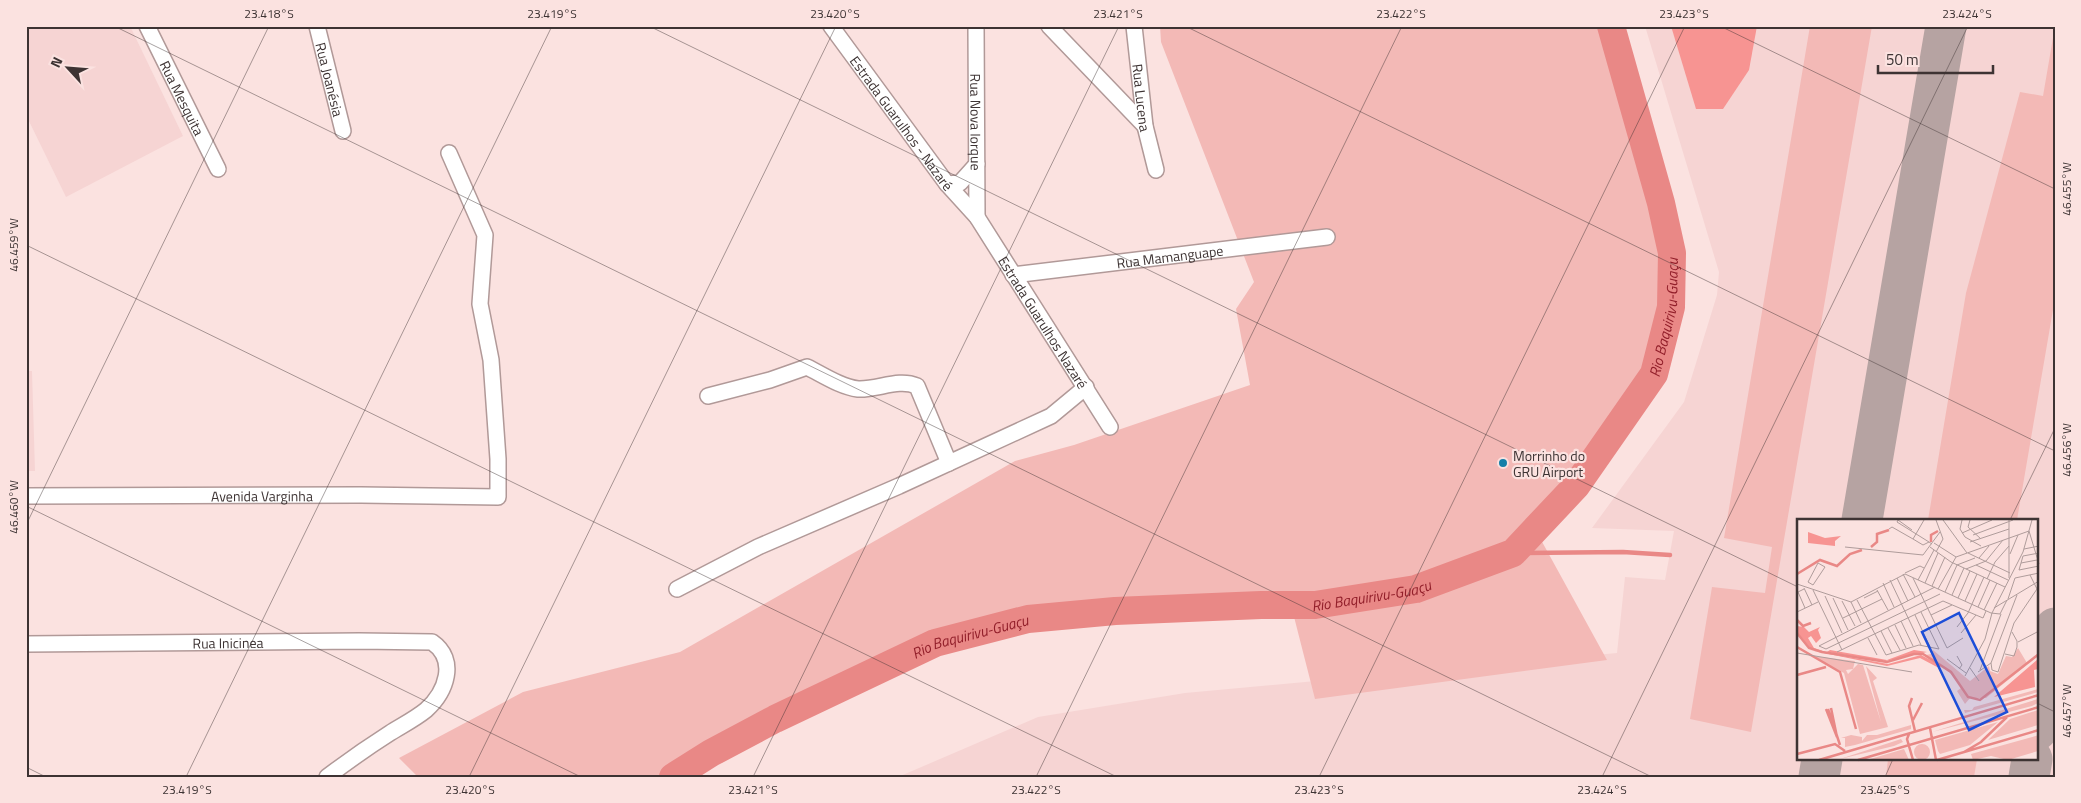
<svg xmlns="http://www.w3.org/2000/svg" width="2081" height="803" font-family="'Titillium Web',sans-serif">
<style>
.built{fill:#f6d4d3;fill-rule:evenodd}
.green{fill:#f3b9b6}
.forest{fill:#f79492}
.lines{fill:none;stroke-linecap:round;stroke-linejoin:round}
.stream{stroke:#e98886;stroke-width:4.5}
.river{stroke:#e98886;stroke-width:28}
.taxiway{stroke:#b6a3a2;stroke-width:41}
.minor-casing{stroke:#b19998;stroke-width:18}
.minor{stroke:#fff;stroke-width:15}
.ticks{fill:none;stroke:#3d3333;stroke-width:1;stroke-opacity:0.45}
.poi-dot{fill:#147fa8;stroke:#fbe2e0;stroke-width:2}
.labels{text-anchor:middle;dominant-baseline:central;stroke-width:4.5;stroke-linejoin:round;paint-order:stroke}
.street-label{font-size:14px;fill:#3d3333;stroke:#fbe2e0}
.poi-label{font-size:14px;fill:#3d3333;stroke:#fbe2e0;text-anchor:start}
.water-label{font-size:15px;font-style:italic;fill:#921f2a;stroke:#fbe2e0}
.inset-river{fill:none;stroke:#e98886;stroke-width:2.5}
.inset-road{fill:none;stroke:#af9c9b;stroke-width:1}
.view{fill:#1d4ed8;fill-opacity:0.15;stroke:#1d4ed8;stroke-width:2.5}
.inset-edge{fill:none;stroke:#3d3333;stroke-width:2.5}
.neatline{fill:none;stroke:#3d3333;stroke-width:2}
.ticks-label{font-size:12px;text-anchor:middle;fill:#3d3333}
</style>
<rect width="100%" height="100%" fill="#fbe2e0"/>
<!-- built -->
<g class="built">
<polygon points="26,26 130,26 183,136 66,197 26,115"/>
<path d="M1645,26H2055V777H898L1038,717L1185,693L1617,653L1625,577L1665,580L1674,531L1592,528L1684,402L1717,295L1719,272ZM1798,520H2037V759H1798Z"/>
<polygon points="26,371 32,371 35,471 26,471"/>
</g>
<!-- green -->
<g class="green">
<polygon points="1160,26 1610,26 1646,151 1672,253 1665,332 1644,388 1576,486 1535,529 1607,660 1315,699 1291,605 1028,619 845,674 674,777 418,777 399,758 523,692 680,652 1015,461 1074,445 1250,385 1236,309 1254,282 1161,42"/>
<polygon points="1810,26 1872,26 1751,732 1690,719 1712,587 1765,593 1772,547 1724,538"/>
<polygon points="2055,26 2055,298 2017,520 1928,520 1966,293 2020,92 2043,96"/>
<polygon points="1888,759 1977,759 1974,777 1886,777"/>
</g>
<!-- forest -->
<polygon class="forest" points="1671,26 1757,26 1749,70 1723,109 1696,109"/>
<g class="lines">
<!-- stream -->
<polyline class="stream" points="1513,553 1623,552 1670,555"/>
<!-- river -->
<path class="river" id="s1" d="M673,777L711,753L775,719L935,643L1028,619L1115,611L1261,605H1315L1416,589L1513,553L1576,486L1654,374L1671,307L1672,253L1661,203L1611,26"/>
<!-- taxiway -->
<g class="taxiway">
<polyline points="1862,520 1946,26"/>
<polyline points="2037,730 2055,628"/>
<polyline points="1819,777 1822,759"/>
<polyline points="2029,777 2032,759"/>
</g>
<!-- minor casing -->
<g class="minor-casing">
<g id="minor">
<path id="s2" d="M147,26L218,169"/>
<path id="s3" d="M317,26L343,131"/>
<path id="s4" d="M831,26L947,184L977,217L1110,427"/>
<path id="s5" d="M976,26L977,217"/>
<polyline points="1049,26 1145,126"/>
<path id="s6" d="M1134,26L1145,126L1156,170"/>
<polyline points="947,184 960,183 977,164"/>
<path id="s7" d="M1013,275L1327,237"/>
<path d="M708,396L770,380L807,367C823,375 841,387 858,389C878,390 898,378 917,386L949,463"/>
<path id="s8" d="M26,496L361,495L498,497V459L491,360L480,304L485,235L449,153"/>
<polyline points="677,589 758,547 899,486 1051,416 1086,387"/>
<path id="s9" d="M26,644L359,641L432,642C458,660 446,692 426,710C415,719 401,726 390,733C368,747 348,761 327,777"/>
</g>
</g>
<!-- minor -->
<use href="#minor" class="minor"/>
</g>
<!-- ticks -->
<path class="ticks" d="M114,26L1652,777M649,26L1798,587M1185,26L2055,451M1720,26L2055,189M26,245L1117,777M26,506L581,777M2010,520L2055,428M26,525L269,26M2037,703L2055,712M26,767L46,777M186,777L552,26M469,777L836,26M753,777L1119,26M1036,777L1402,26M1319,777L1685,26M1602,777L1968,26M1885,777L1893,759"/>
<!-- markers -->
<circle class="poi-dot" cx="1503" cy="463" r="5"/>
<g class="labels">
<!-- street labels -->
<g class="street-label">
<text stroke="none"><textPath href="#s3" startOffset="55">Rua Joanésia</textPath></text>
<text stroke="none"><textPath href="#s2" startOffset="80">Rua Mesquita</textPath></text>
<text stroke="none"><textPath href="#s6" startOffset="72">Rua Lucena</textPath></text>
<text stroke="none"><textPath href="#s5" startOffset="96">Rua Nova Iorque</textPath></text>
<text stroke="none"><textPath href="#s4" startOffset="120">Estrada Guarulhos - Nazaré</textPath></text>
<text stroke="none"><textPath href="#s7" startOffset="158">Rua Mamanguape</textPath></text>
<text stroke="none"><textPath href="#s4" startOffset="365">Estrada Guarulhos Nazaré</textPath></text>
<text stroke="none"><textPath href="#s8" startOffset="236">Avenida Varginha</textPath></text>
<text stroke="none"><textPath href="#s9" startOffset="202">Rua Inicinea</textPath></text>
</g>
<!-- poi labels -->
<g class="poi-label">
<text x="1513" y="455">Morrinho do<tspan x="1513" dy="16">GRU Airport</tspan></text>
</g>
<!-- water labels -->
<g class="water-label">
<text stroke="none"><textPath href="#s1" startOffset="1170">Rio Baquirivu-Guaçu</textPath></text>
<text stroke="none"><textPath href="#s1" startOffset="735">Rio Baquirivu-Guaçu</textPath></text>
<text stroke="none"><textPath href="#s1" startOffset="330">Rio Baquirivu-Guaçu</textPath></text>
</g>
</g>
<!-- overview -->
<g transform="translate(1797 519)">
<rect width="241" height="241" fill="#fbe2e0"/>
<path d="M221,129L230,144L227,148L189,179H173L168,185L160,172L164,169L157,157L129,136L134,135L136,131L173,162L192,147L193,152L201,155L209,137L215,138ZM15,137L58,142L56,150L49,151L51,155L61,145L66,146L84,203L69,147L80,159L76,162L91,208L63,215L47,154ZM241,170V173L168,194L167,191H175L177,188ZM241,180V184L235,187L135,213ZM241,191V206L191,221L213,200ZM201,203L173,226L143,235L141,232L138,221ZM114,206V210L58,226L48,228V219H44L54,216L65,218V222L70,216H80ZM242,216L241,232L211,241L194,237L176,241L174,235ZM104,220L106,223L97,227L43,240ZM117 233a8 8 0 1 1 16 0a8 8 0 1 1-16 0ZM107,230L112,241H70L97,233Z" fill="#f3b9b6"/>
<path d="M11,13L28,19L44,17L38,22V27L11,24ZM0,107L7,108L12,113L23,108L21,111L24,119L19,124L14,117L11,119L17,129L29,133L13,129L0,113ZM12,131L91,145L124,136L143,146L140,148L123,139L90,147ZM33,131L90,141L117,131L130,133L88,142L30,133ZM241,140V150L237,151L238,168L197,178Z" fill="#f79492"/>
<path class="inset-river" d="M134,23V16L141,12M74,28L80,23V15L92,11M0,55L23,41L40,47L53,35L65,31M0,101L6,107L14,104M0,114L12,129L25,133L90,143L117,135H126L154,153L171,178L183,181L242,135M0,128L43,153L59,210M0,156L29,148M115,179L112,187L118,212M34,189L40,218M29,190L40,218M31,190L43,226M116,201L125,184M133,209L139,241M112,215L110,220L116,241M167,233L184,223L210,198M0,235L38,225L48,232M22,241L242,176M61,241L242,188M140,241L242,211"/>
<path class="inset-road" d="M101,1L100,3L132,23M101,1L115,11M127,1L116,20L126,26L132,23L135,25M146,1L170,34M165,1L163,10L168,18L184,27M173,1L171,8L184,20M212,1V59M92,10L95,8L116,20M165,14L195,1M176,16L216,1M173,23L212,10M137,24L159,38M48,28L126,36L143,13M133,28L154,43L208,68M227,30L242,27M139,33L146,20L139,1M171,34L213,54M242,34L226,37L222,51L242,47M213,35L221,16M182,39L192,27M21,44L28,48L16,66L11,63ZM224,44L240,41M160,46L178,39M179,46L211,61M169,50L189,42L206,21M108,54L123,47L127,49M106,55L118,78M100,59L111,82M116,59L150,129L166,119M190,60L198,43L212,27M93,61L124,126M121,61L137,31M86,64L97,88M128,64L141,34M0,65L54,83L108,55L194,94L203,95L210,81M135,67L148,38M138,68L22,127L29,130L143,75M7,69L15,86M7,70L1,73L8,89M141,70L159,38L232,12L242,45M16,71L45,131M80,71L91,91M148,73L160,46M155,76L167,49M220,76L194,144L195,151L201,153L217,104L240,70L233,56M28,77L45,114M36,79L51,111M67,79L81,72M161,79L173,52M211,80L218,59L242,54M60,81L89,136L122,126L142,130L124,93M45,82L58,107M168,82L180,55M54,83L64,104M181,88L193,61M197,89L242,62M187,91L200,64M0,93L21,83M195,94L226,33L235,1M118,96L133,128M134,96L155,86M46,99L85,80M104,102L116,127M98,106L109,129M160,108L171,94L187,58M91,109L103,131M84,112L95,134M164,114L179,96M71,119L80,136M221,123L242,112M40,133L146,82L186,99L189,92M0,134L115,153M208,135L217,137L220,128V122L215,113M160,137L165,146L162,150M150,140L169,154M173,149L182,162M183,151L204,95M181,153L194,144M168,157L188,120L195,94"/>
<path class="view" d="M162,94L210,193L172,211L125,113Z"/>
<rect width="241" height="241" class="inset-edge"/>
</g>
<!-- border -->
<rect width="2081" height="803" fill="none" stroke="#fbe2e0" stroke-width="55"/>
<!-- north arrow -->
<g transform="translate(68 68) rotate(296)" stroke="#fbe2e0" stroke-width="4" paint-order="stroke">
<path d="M0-4L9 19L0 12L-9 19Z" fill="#3d3333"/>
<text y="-8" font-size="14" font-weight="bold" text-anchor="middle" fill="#3d3333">N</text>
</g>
<!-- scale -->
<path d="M1878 65v8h115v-8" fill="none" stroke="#3d3333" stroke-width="2.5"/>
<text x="1886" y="65" font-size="15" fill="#3d3333" stroke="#fbe2e0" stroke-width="4" paint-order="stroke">50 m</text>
<rect x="28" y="28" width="2026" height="748" class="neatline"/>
<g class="ticks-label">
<text x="269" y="18">23.418°S</text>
<text x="552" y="18">23.419°S</text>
<text x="835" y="18">23.420°S</text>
<text x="1118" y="18">23.421°S</text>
<text x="1401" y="18">23.422°S</text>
<text x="1684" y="18">23.423°S</text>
<text x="1967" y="18">23.424°S</text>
<text transform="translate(2067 189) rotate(-90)" y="4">46.455°W</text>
<text transform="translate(14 245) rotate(-90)" y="4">46.459°W</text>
<text transform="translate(2067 450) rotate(-90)" y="4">46.456°W</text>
<text transform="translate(14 507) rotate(-90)" y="4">46.460°W</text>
<text transform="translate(2067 711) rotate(-90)" y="4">46.457°W</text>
<text x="187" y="794">23.419°S</text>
<text x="470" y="794">23.420°S</text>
<text x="753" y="794">23.421°S</text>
<text x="1036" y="794">23.422°S</text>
<text x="1319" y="794">23.423°S</text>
<text x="1602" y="794">23.424°S</text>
<text x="1885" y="794">23.425°S</text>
</g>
</svg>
